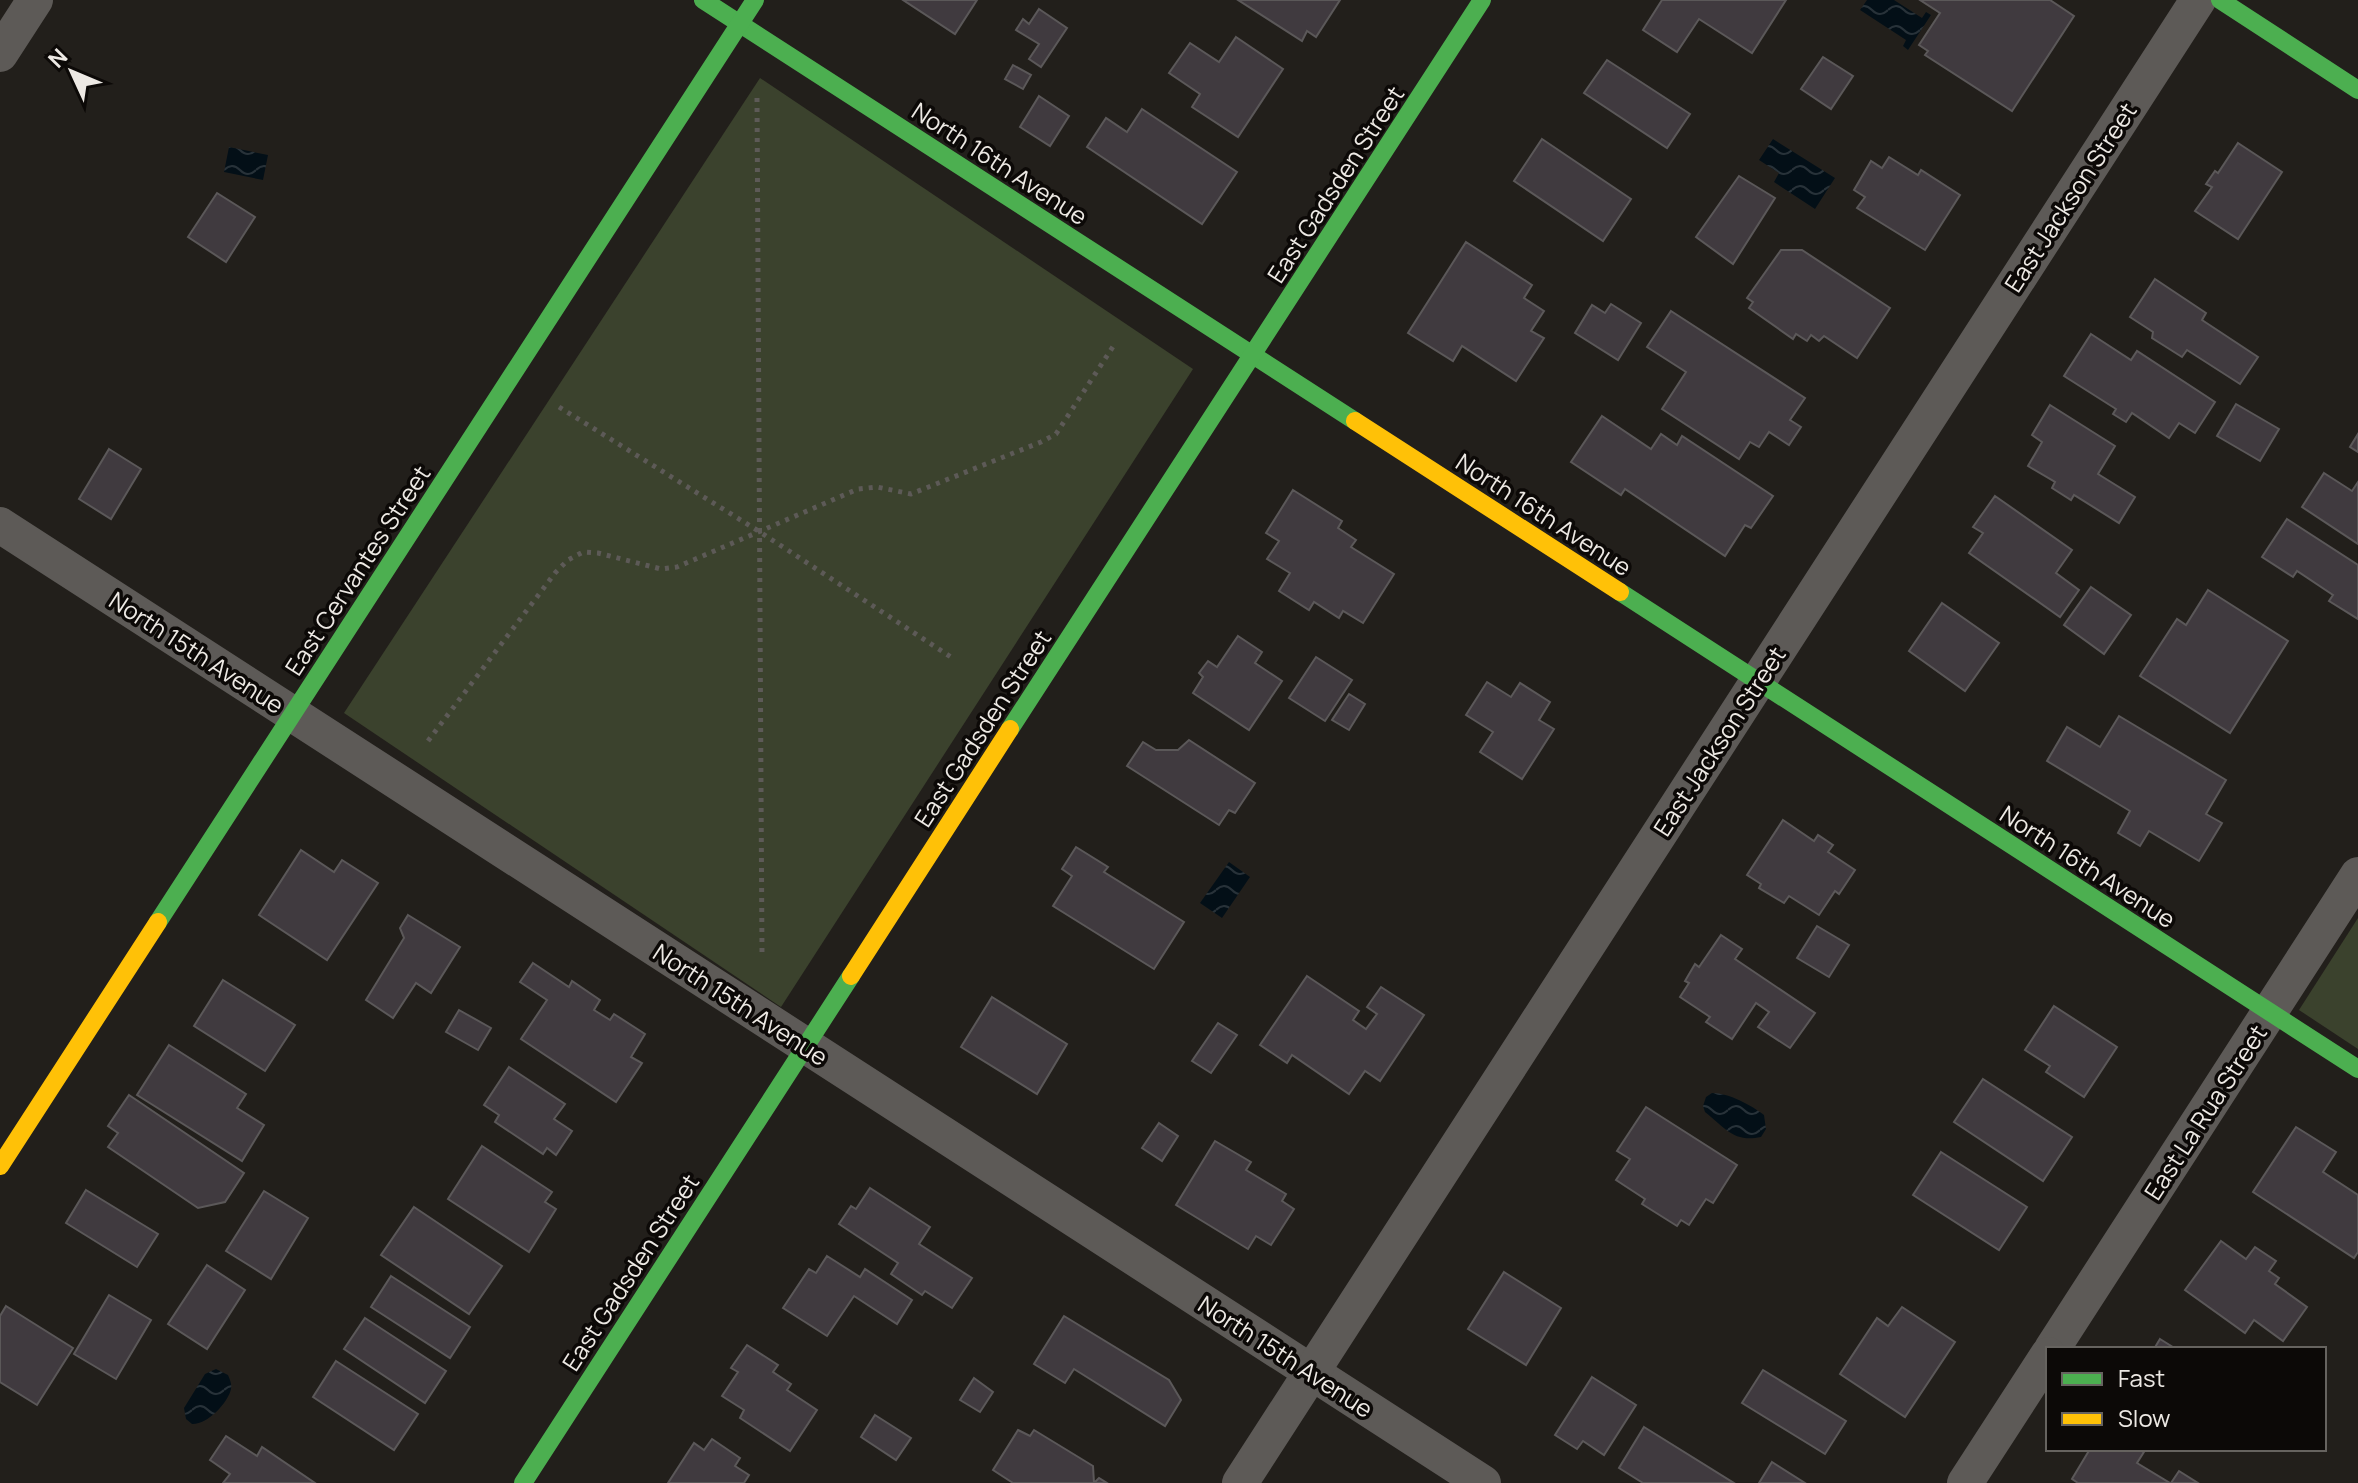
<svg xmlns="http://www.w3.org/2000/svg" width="2358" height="1483" font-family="Manrope,sans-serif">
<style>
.green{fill:#3b422d}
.water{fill:url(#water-waves)}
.building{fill:#403a3f;stroke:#5b5859;stroke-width:2}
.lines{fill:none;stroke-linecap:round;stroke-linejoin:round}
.path{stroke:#5d5a57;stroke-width:5;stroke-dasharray:4 6;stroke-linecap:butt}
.street{stroke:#5d5a57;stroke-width:36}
.fast{stroke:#4caf50;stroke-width:18}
.slow{stroke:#ffc107;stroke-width:18}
.labels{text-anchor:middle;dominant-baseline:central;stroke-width:7;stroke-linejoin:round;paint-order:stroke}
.street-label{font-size:24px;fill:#ede9e4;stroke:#0c0907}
</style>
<defs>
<pattern id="water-waves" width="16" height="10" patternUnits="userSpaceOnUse" patternTransform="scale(2)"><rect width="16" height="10" fill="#030f17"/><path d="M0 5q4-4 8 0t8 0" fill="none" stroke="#283239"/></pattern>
</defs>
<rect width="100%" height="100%" fill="#221f1b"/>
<!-- green -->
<g class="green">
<polygon points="760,78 1193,369 781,1007 344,713"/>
<polygon points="2358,918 2358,1049 2299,1010"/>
</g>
<!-- water -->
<g class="water">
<polygon points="1867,0 1894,0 1922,18 1926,12 1931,15 1908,50 1903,46 1906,40 1860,10"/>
<polygon points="1773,139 1835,178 1815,209 1774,182 1779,173 1759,160"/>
<polygon points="229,147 268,155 263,180 224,172"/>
<polygon points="1229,862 1250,877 1222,918 1200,903"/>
<path d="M1712,1093C1729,1093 1751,1105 1764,1115L1766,1129L1761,1137C1734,1143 1725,1128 1705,1112L1703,1106L1706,1097Z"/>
<path d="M216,1369L228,1375C230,1380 232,1384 231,1389C228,1403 207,1425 192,1424L186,1419L184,1408L205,1374Z"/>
</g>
<!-- building -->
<g class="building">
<polygon points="903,0 977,0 955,34"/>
<polygon points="1238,0 1340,0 1316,37 1307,31 1302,41"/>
<polygon points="1662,0 1786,0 1752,53 1699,19 1677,52 1643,30"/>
<polygon points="1920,0 2050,0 2074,16 2012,111 1925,55 1928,51 1919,45 1940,13"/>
<polygon points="1039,9 1067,28 1041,67 1029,59 1039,44 1016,30 1023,19 1029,24"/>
<polygon points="1236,37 1283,69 1238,137 1192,107 1200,94 1169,73 1190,43 1219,62"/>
<polygon points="1823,57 1853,76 1831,109 1801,89"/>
<polygon points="1607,60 1690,114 1667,148 1584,93"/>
<polygon points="1013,65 1031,75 1023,89 1005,79"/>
<polygon points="1039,96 1069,116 1050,146 1020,127"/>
<polygon points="1142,109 1237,172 1202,224 1087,147 1106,118 1127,132"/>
<polygon points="1542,139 1631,199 1603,241 1514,181"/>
<polygon points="2238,143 2282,172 2238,239 2195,211 2212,187 2206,184 2215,171 2218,173"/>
<polygon points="1889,157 1918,175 1921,170 1960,195 1925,250 1857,208 1865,197 1854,190 1871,161 1882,168"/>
<polygon points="1739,176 1775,198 1733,264 1696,237"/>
<polygon points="217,193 255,217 226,262 188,237"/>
<polygon points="1466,242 1532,285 1524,298 1544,311 1531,331 1544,338 1516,381 1462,346 1453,361 1408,333"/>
<polygon points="1781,250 1802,250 1890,308 1857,358 1824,336 1819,341 1811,335 1807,341 1796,334 1793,339 1749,308 1753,302 1747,298"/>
<polygon points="2155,279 2206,313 2202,320 2258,357 2240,384 2187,350 2182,357 2152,338 2153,332 2130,317"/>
<polygon points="1611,304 1641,323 1618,360 1575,333 1592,305 1605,313"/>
<polygon points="1671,311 1805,398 1790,420 1801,427 1789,445 1769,432 1759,447 1750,442 1739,459 1662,409 1686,372 1647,347"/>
<polygon points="2091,334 2131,360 2137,351 2215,402 2195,433 2179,423 2169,438 2132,413 2126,422 2113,414 2116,409 2064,376"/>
<polygon points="2236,404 2279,429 2260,461 2217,436"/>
<polygon points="2050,405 2115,446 2098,474 2135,497 2119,523 2074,495 2071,500 2052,488 2055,482 2028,466 2042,442 2032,435"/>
<polygon points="1602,416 1651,449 1661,434 1677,445 1682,436 1773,496 1751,528 1745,525 1725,556 1625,489 1621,495 1571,462"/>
<polygon points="2358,434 2358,452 2350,447"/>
<polygon points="109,449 141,469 111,519 79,499"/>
<polygon points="2324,473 2352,491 2358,482 2358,544 2302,507"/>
<polygon points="1293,490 1342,521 1338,528 1356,540 1351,547 1394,574 1363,623 1343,611 1339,618 1314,602 1309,610 1279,591 1290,573 1267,559 1279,541 1266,533"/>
<polygon points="1995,496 2072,550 2056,573 2079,590 2060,617 1969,553 1983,533 1973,527"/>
<polygon points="2287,519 2358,565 2358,619 2329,601 2333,595 2297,571 2293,577 2262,557"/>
<polygon points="2091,587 2131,615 2104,654 2064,625"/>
<polygon points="2208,590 2288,641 2230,733 2140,676 2177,619 2186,625"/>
<polygon points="1942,603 1999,643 1965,691 1909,651"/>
<polygon points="1238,636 1262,652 1255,663 1282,681 1249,730 1193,693 1203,677 1199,673 1208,661 1217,667"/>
<polygon points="1316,657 1352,680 1325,721 1289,698"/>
<polygon points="1487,682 1511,697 1520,683 1550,702 1539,720 1554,729 1522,779 1480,752 1493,732 1466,715"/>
<polygon points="1349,694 1365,704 1349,730 1332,720"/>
<polygon points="2119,716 2226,780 2206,814 2222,823 2199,861 2149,831 2140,846 2118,833 2130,811 2047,761 2067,727 2100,747"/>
<polygon points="1189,740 1255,783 1235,813 1229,810 1219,825 1127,766 1143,742 1156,750 1178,750"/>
<polygon points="1783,820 1814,841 1818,835 1833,845 1828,852 1855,870 1839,894 1835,891 1819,915 1789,896 1784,903 1759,888 1761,884 1747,875"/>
<polygon points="1076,847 1108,867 1104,872 1184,922 1154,969 1053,906 1072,876 1062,869"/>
<polygon points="301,850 334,872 342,860 378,883 327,960 259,915"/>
<polygon points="408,915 460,947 431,993 416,983 393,1018 366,1000 404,938 400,928"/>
<polygon points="1817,926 1849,945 1829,977 1797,958"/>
<polygon points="1721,935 1742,949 1735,959 1815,1013 1790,1048 1758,1027 1769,1012 1756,1003 1732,1039 1706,1022 1710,1017 1680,997 1689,983 1685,981 1695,964 1699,967"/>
<polygon points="533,963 569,987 572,981 600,1000 594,1010 610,1020 614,1014 645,1034 631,1057 642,1063 616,1102 521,1039 547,1000 520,982"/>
<polygon points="1307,976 1359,1011 1353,1020 1366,1029 1377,1014 1367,1007 1381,987 1424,1015 1380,1081 1365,1071 1349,1094 1292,1055 1287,1063 1260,1045"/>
<polygon points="223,980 295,1025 265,1071 194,1026"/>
<polygon points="992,997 1067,1044 1037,1094 961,1047"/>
<polygon points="2054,1006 2117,1047 2084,1097 2046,1072 2050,1066 2025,1050"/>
<polygon points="459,1010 491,1028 478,1050 446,1032"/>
<polygon points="1218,1023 1237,1035 1211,1073 1192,1061"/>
<polygon points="169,1045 246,1094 237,1108 264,1125 242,1161 137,1095"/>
<polygon points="509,1067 565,1104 554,1119 572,1131 556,1155 547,1148 543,1154 495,1122 499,1115 484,1105"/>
<polygon points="1983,1079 2072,1137 2043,1181 1954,1122"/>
<polygon points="129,1095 244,1173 225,1202 198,1208 108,1147 118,1133 108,1126"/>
<polygon points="1646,1107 1737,1165 1713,1203 1706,1199 1689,1225 1681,1220 1677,1226 1642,1204 1645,1199 1616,1180 1630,1159 1617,1151"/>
<polygon points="1159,1123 1178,1136 1162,1161 1142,1148"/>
<polygon points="2296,1127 2336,1152 2323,1172 2358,1195 2358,1252 2354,1258 2253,1192"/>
<polygon points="1215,1141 1251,1162 1246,1170 1286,1194 1282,1201 1294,1209 1271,1245 1256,1236 1248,1249 1176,1205"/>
<polygon points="482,1146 552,1192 545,1202 556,1209 529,1252 448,1199"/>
<polygon points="1941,1152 2027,1207 1999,1250 1913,1195"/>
<polygon points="870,1188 930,1227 919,1244 972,1278 952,1308 925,1291 922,1295 891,1274 898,1263 839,1224 851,1206 856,1209"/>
<polygon points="86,1190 158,1234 137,1267 66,1223"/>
<polygon points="264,1191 308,1218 271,1279 226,1251"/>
<polygon points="414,1207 502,1266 469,1314 381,1255"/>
<polygon points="2221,1241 2246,1259 2255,1247 2276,1261 2269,1271 2279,1278 2275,1284 2307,1307 2283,1341 2254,1320 2245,1333 2185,1290"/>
<polygon points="827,1256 860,1277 865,1269 912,1300 897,1324 854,1296 827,1336 783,1308 809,1269 816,1273"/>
<polygon points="207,1265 245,1290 207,1349 168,1324"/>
<polygon points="1504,1272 1561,1308 1526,1365 1468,1329"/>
<polygon points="391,1276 470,1327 450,1358 371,1307"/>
<polygon points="109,1295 151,1320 116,1379 74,1354"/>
<polygon points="6,1306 73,1348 37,1405 0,1382 0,1316"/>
<polygon points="1902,1307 1955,1342 1905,1417 1840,1374 1877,1318 1888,1326"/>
<polygon points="1064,1316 1169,1380 1181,1400 1165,1426 1074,1369 1065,1383 1034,1364"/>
<polygon points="365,1318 446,1371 425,1403 344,1349"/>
<polygon points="2160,1339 2176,1349 2154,1349"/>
<polygon points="747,1345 778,1365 773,1372 791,1384 787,1390 817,1410 790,1451 740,1418 744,1410 722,1396 738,1372 731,1368"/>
<polygon points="336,1361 418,1414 394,1450 313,1397"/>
<polygon points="1763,1370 1846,1421 1825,1454 1742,1403"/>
<polygon points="1592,1377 1636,1405 1604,1455 1583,1441 1577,1449 1555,1435"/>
<polygon points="974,1378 993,1392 980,1412 960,1400"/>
<polygon points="875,1415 911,1438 896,1460 861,1437"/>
<polygon points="1644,1427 1734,1483 1643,1483 1619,1468"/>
<polygon points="1018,1430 1030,1436 1034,1430 1093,1466 1094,1483 1099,1478 1107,1483 1013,1483 993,1470"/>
<polygon points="226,1436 257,1456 262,1447 315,1483 223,1483 230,1474 210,1460"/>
<polygon points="712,1439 740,1458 735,1466 749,1475 744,1483 668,1483 694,1443 704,1450"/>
<polygon points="2090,1449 2138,1449 2144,1452 2137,1463 2170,1483 2078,1483 2072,1479"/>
<polygon points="1772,1462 1805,1483 1759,1483"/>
<polygon points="2179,1471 2198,1483 2171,1483"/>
</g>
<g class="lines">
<!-- path -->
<g class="path">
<polyline points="757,98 762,956"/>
<polyline points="559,407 760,532 954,659"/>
<polyline points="428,741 555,573 568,560 583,552 598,553 661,569 677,567 858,489 877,487 911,494 1041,442 1056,434 1116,342"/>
</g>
<!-- street -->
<g class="street">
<polyline points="0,54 35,0"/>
<polyline points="0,525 1483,1483"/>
<polyline points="2052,1349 2358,875"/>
<polyline points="1240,1483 2198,0"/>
<polyline points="1965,1483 2048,1355"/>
</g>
<!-- fast -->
<g class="fast">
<polyline points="703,0 1355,421"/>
<polyline points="2220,0 2358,90"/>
<polyline points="1620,592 2358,1069"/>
<polyline points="1010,729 1482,0"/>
<polyline points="158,922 755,0"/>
<polyline points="523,1483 851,976"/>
</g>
<!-- slow -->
<g class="slow">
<polyline points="1355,421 1620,592"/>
<polyline points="851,976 1010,729"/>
<polyline points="0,1166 158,922"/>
</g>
</g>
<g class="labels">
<!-- street labels -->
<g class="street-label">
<text transform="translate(1000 163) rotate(33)">North 16th Avenue</text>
<text transform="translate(1335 184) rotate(-57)">East Gadsden Street</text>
<text transform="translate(2070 197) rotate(-57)">East Jackson Street</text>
<text transform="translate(1544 514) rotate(33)">North 16th Avenue</text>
<text transform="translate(357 570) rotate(-57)">East Cervantes Street</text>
<text transform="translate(197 652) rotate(33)">North 15th Avenue</text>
<text transform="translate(982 728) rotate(-57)">East Gadsden Street</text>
<text transform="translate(1719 741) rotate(-57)">East Jackson Street</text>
<text transform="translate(2088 866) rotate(33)">North 16th Avenue</text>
<text transform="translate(741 1004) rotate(33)">North 15th Avenue</text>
<text transform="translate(2205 1112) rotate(-57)">East La Rua Street</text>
<text transform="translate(630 1272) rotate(-57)">East Gadsden Street</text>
<text transform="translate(1286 1356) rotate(33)">North 15th Avenue</text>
</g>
</g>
<!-- legend -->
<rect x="2046" y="1347" width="280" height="104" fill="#0c0907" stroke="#66635f" stroke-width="2"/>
<rect x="2062" y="1373" width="40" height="12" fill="#4caf50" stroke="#66635f" stroke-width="2"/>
<text x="2118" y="1387" font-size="24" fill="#ede9e4">Fast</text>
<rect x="2062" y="1413" width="40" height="12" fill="#ffc107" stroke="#66635f" stroke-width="2"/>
<text x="2118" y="1427" font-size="24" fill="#ede9e4">Slow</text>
<!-- north arrow -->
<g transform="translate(72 72) rotate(314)" stroke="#0c0907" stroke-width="6" paint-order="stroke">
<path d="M0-6L14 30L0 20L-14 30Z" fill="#ede9e4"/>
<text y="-12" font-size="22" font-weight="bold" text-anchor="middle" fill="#ede9e4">N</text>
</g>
</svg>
